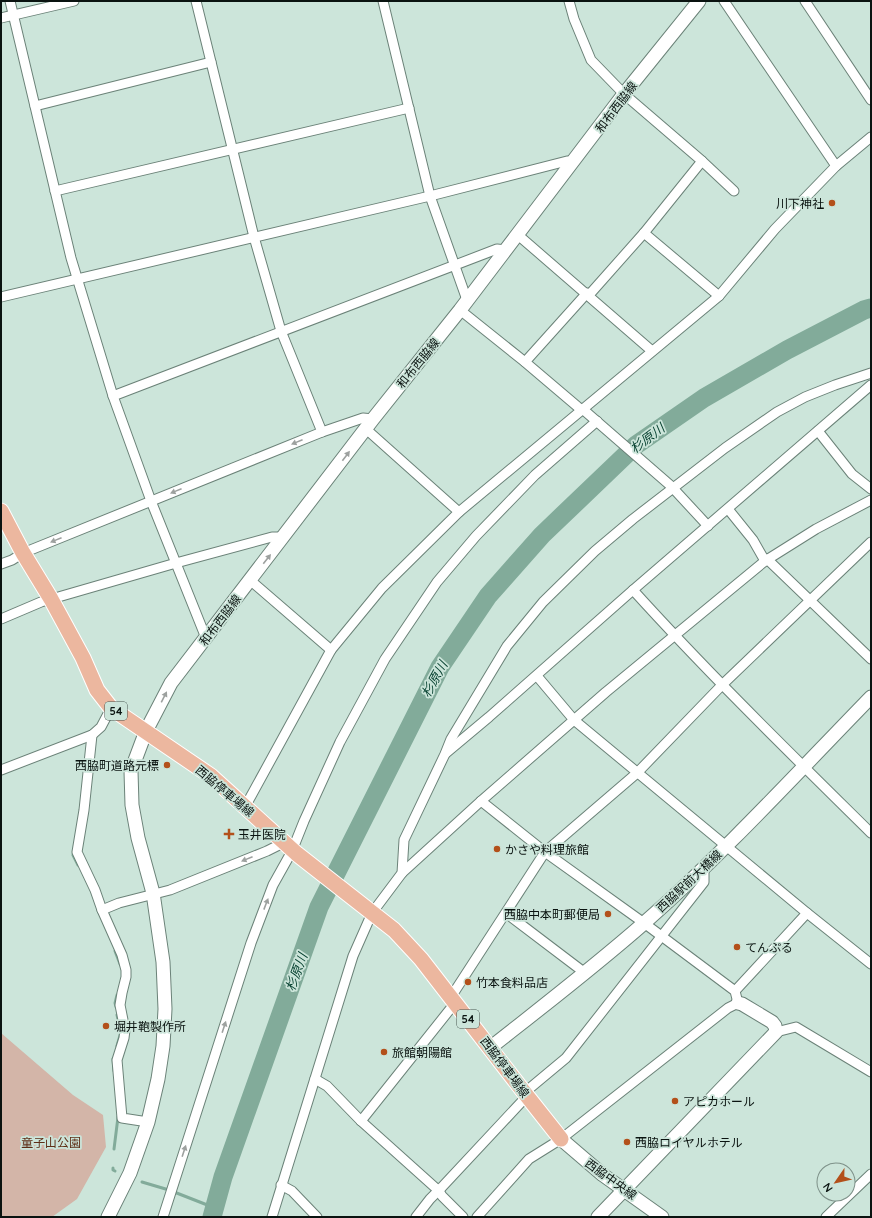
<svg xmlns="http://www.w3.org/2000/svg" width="872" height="1218" font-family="Quicksand,'Noto Sans JP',sans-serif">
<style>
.green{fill:#d3b5a8}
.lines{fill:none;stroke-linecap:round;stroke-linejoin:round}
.stream{stroke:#82ab9a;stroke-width:3}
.river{stroke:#82ab9a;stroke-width:19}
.street-casing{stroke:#6b8278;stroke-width:11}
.secondary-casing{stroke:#6b8278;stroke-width:15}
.primary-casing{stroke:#fff;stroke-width:17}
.street{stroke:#fff;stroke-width:9}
.secondary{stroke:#fff;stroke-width:13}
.primary{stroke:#ecb79f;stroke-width:15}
.oneway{fill:#9da19f}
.poi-dot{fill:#b3501a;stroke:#cce5da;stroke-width:1.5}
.labels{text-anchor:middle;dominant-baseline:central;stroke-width:3.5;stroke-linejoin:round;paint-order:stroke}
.shield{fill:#cce5da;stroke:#44524d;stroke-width:1}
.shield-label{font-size:11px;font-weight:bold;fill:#0a1310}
.street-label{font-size:12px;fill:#0a1310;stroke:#cce5da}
.poi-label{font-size:12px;fill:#0a1310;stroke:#cce5da;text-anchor:start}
.park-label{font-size:12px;fill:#5e2d15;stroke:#cce5da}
.water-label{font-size:13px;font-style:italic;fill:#033e2d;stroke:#cce5da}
</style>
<rect width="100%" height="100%" fill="#cce5da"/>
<!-- green -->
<polygon class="green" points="1,1033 73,1095 103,1115 106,1147 77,1199 52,1217 1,1217"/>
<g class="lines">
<!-- stream -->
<g class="stream">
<polyline points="74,850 73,855 78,865"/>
<polyline points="115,951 120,964"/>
<polyline points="116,1007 115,1003 117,995"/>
<polyline points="117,1046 121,1032 117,1015"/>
<polyline points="113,1059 114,1071"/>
<polyline points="114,1149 118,1117"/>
<polyline points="113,1168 113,1170 115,1171"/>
<polyline points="142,1182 169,1190 215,1208"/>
</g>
<!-- river -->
<polyline class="river" points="212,1217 223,1177 319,907 440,667 488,596 542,535 636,445 704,398 787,350 864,310 871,308"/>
<!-- street casing -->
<g class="street-casing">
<g id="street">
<polyline points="10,1 71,258 113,396 151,501 206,638"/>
<polyline points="196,1 254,237 281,331 322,432"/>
<polyline points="383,1 430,196 467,300"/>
<polyline points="569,1 574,19 591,60 624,94 702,161 734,191"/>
<polyline points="724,1 836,166"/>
<polyline points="805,1 871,100"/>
<polyline points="1,18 74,1"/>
<polyline points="35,106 211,62"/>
<polyline points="55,191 409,108"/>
<polyline points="644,233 719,296"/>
<polyline points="518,235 652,351"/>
<polyline points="589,295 644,233 702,161"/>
<polyline points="1,297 430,196 567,161 574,162"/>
<polyline points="460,310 525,362 578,407 586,412 671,486 708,526"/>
<polyline points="525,362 587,293"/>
<polyline points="113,396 497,249 506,250"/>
<polyline points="366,429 459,512"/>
<polyline points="818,431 852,474 871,489"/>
<polyline points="728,509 753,540 765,561"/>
<polyline points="767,559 871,659"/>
<polyline points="1,564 12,560 23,553 322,432 363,418 373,419"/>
<polyline points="250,580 331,650"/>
<path d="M633,590C709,674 790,753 871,833"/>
<polyline points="1,619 41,602 176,563 272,537 284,537"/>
<polyline points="537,676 574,720 807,913 871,964"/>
<polyline points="92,735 84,810 77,852 95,890 102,910 122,955 126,970 126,977 122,993 120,1005 125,1030 124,1038 117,1060 122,1118 148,1122"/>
<polyline points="446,753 489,717 633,590 871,385"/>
<polyline points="1,770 92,735 101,727 111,708"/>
<polyline points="245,807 331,650 382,588 459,512 719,296 775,229 836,166 871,137"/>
<polyline points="402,873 481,801 606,692 765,561 816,529 871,500"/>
<polyline points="102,910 119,903 170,890 267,851 283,843"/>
<polyline points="506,913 585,973"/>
<polyline points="735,991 807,913"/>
<polyline points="451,997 545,852 637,773 722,685 871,542"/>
<polyline points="776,1032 796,1027 871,1072"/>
<polyline points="315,1079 327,1086 361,1121 439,1191 442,1196 463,1217"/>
<polyline points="524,1093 566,1058 704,882 704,867"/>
<polyline points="361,1121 455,1003"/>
<polyline points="281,1185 292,1191 317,1217"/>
<polyline points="163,1217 251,943 273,885 292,851 304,821 340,742 385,659 437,582 476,536 535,475 597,421"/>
<polyline points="272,1217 353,956 372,913 402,873 404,840 445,754 451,739 507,646 543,602 595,551 633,519 725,448 777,412 805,397 835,385 871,373"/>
<polyline points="416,1217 430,1199 442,1187 527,1096"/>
<polyline points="477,1217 529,1159 561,1139 728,1008 738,1003 735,991 644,923 545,852 481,801"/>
<polyline points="826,1217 871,1174"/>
</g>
</g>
<!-- secondary casing -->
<g class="secondary-casing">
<g id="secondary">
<path d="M490,1048C542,1007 594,967 643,924C724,853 796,774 871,697"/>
<polyline points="561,1139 603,1175 662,1217"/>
<polyline points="108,1217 130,1173 148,1122 158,1079 163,1046 165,1009 163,962 153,893 138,838 132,805 131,771 146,731 171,683 373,419 460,310 624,94 699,1"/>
<polyline points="598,1217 776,1032 775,1026 772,1022 742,1004 738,1003"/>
</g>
</g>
<!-- primary casing -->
<g class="primary-casing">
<polyline id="primary" points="1,511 23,553 51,599 83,658 97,690 111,708 211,776 297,854 394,930 421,959 527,1096 561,1139"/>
</g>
<!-- street -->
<use href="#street" class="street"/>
<!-- secondary -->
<use href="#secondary" class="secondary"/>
<!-- primary -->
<use href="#primary" class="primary"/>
</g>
<!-- one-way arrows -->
<defs><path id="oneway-solid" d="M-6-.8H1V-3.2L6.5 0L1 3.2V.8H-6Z"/></defs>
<g class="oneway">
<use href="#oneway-solid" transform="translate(297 442) rotate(158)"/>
<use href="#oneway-solid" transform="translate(346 456) rotate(-53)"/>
<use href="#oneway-solid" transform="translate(176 491) rotate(158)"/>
<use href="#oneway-solid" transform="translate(56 540) rotate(158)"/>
<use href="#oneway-solid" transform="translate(267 559) rotate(-52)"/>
<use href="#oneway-solid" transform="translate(164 697) rotate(-63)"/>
<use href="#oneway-solid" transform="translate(247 859) rotate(158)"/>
<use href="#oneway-solid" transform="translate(266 904) rotate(-69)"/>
<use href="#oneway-solid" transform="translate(224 1027) rotate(-72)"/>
<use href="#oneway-solid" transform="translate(184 1151) rotate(-72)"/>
</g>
<!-- markers -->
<g class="poi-dot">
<circle cx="832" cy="203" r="4"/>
<circle cx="167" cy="765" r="4"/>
<path d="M227 828h4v4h4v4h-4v4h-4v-4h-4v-4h4z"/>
<circle cx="497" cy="849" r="4"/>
<circle cx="608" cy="914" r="4"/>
<circle cx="737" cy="947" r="4"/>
<circle cx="468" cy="982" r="4"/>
<circle cx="106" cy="1026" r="4"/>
<circle cx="384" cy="1052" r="4"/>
<circle cx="675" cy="1101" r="4"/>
<circle cx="627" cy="1142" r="4"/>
</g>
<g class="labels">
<!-- shield labels -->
<g class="shield">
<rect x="105" y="702" width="22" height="18" rx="3"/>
<rect x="457" y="1010" width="22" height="18" rx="3"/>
</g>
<g class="shield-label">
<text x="116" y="711">54</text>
<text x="468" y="1019">54</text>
</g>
<!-- street labels -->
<g class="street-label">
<text transform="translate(616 107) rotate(-53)">和布西脇線</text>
<text transform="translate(418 363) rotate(-51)">和布西脇線</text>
<text transform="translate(220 620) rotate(-53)">和布西脇線</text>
<text transform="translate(225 791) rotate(40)">西脇停車場線</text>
<text transform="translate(689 881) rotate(-43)">西脇駅前大橋線</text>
<text transform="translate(505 1067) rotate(53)">西脇停車場線</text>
<text transform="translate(611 1179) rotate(36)">西脇中央線</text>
</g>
<!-- poi labels -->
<g class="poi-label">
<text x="824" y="203" text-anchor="end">川下神社</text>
<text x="159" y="765" text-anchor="end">西脇町道路元標</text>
<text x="238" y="834">玉井医院</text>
<text x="505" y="849">かさや料理旅館</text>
<text x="600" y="914" text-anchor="end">西脇中本町郵便局</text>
<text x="745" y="947">てんぷる</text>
<text x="476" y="982">竹本食料品店</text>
<text x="114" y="1026">堀井鞄製作所</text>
<text x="392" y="1052">旅館朝陽館</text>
<text x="683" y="1101">アピカホール</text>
<text x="635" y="1142">西脇ロイヤルホテル</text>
</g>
<!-- park labels -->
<g class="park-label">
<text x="51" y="1142">童子山公園</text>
</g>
<!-- water labels -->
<g class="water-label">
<text transform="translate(647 438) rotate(-37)">杉原川</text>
<text transform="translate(434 679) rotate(-61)">杉原川</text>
<text transform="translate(296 972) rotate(-70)">杉原川</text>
</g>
</g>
<!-- border -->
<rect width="872" height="1218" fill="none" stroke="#0a1310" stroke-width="4"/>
<!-- north arrow -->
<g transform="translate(836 1182) rotate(236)"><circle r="19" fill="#cce5da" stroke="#7e9189"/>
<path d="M0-3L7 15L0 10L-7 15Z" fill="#b3501a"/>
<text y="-6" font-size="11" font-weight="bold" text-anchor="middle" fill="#0a1310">N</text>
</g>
</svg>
